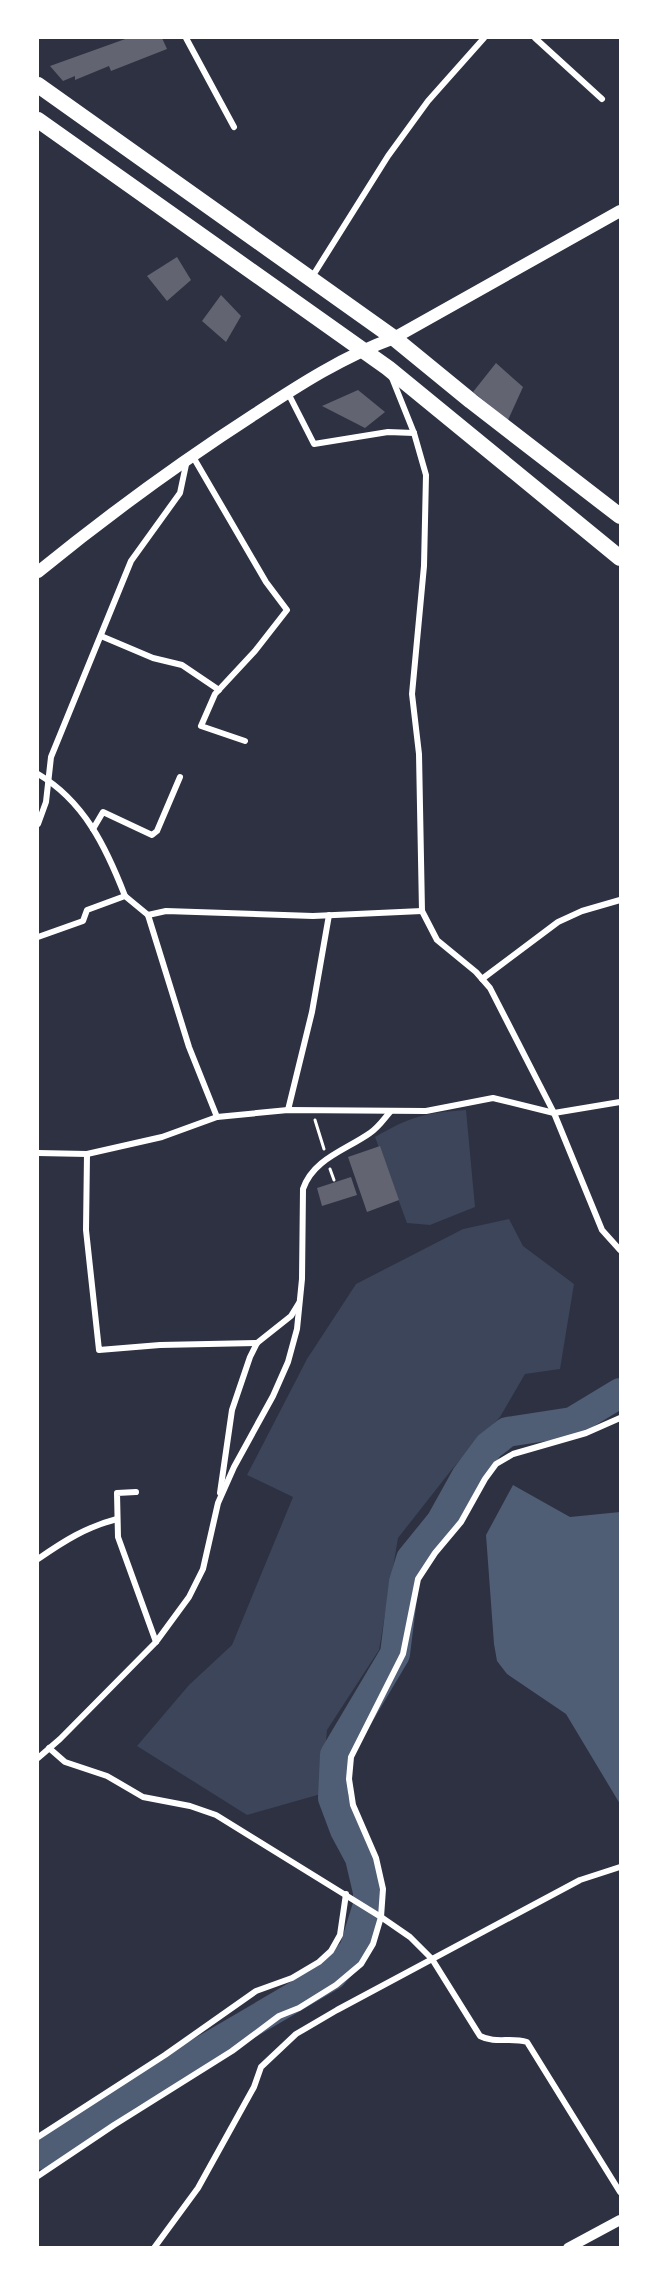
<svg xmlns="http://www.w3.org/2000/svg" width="658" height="2285" font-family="Lora,serif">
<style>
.green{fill:#3c4559}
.water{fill:#4f5d75}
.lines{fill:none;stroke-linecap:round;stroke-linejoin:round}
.river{stroke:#4f5d75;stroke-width:30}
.building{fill:#626471}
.path{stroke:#fff;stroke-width:3}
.minor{stroke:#fff;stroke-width:6}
.tertiary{stroke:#fff;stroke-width:10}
.secondary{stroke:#fff;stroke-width:12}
.trunk{stroke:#fff;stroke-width:16}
</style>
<rect width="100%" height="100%" fill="#2d3142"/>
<!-- green -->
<g class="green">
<path d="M466,1110L475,1207L430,1225L407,1223L375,1137C411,1116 425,1113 466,1110Z"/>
<polygon points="509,1219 523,1246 574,1284 560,1369 525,1374 500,1417 453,1468 398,1538 379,1650 327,1730 321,1794 247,1815 137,1746 189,1685 232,1645 293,1497 247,1475 307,1359 356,1284 463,1229"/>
</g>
<!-- water -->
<polygon class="water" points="513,1485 570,1517 620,1512 620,1804 566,1714 507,1674 497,1661 494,1644 486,1535"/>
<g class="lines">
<!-- river -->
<polyline class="river" points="38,2155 129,2094 332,1975 354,1950 368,1905 368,1892 360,1858 345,1830 333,1798 335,1755 395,1654 404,1582 411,1559 441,1522 466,1477 489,1446 507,1432 572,1422 620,1393"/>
</g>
<!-- building -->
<g class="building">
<polygon points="128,38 162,38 167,49 111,71 109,66 75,80 75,76 63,81 50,66"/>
<polygon points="177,257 191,280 167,301 147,276"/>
<polygon points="221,295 241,316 226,342 202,321"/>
<polygon points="496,363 523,387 508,420 473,392"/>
<polygon points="358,390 385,412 365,428 322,406"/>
<polygon points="380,1146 399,1200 367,1212 348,1157"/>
<polygon points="351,1177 357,1195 322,1206 317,1188"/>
</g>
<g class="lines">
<!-- path -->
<g class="path">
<polyline points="315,1120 324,1149"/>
<polyline points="330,1169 334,1180"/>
</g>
<!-- minor -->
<g class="minor">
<polyline points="186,38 234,127"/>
<polyline points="535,38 602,99"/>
<polyline points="312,277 388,156 428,101 484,38"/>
<polyline points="392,378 414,433 426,475 424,566 412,694 419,754 422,911 437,940 476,972 490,988 554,1113 602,1230 620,1250"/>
<polyline points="288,393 314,444 388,432 414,433"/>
<polyline points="192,455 266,582 287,610 255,651 215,694 201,726 245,741"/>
<polyline points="101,636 153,658 182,665 219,690"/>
<path d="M38,774C84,801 106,847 125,896"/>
<polyline points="38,824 46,802 51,757 131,561 180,493 187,460"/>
<polyline points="93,829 103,812 152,835 157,831 180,777"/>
<polyline points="148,915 166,911 313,916 422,911"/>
<polyline points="38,937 83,921 87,910 125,896 148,915 189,1047 217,1117"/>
<polyline points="482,979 558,922 582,911 620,900"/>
<polyline points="288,1110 312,1012 329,915"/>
<polyline points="38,1153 87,1154 162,1137 217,1117 288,1110 426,1111 493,1098 554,1113 620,1102"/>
<polyline points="87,1154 86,1230 99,1350 160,1345 257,1343"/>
<polyline points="136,1492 117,1493 118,1537 156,1642"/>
<polyline points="220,1493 232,1410 250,1357 257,1343 291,1316 299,1303"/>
<path d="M38,1559C64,1541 86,1527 117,1519"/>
<path d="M49,1748L65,1762L107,1776L143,1797L190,1806L216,1815L381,1917L410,1937L432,1959L480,2036C495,2044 511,2037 527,2042L620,2192"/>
<path d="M38,1758L60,1739L156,1642L189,1597L203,1569L218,1503L234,1467L273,1396L288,1362L297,1329L302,1279L303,1189C313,1159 346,1150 370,1133C378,1128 384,1119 390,1112"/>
<polyline points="38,2137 165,2055 256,1991 292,1978 319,1962 331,1951 340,1935 346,1894"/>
<polyline points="38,2176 114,2125 232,2051 279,2016 299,2008 336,1985 361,1964 373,1944 381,1917 383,1889 376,1858 353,1805 349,1779 351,1757 403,1654 418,1579 435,1553 461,1522 485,1479 496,1464 513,1454 586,1433 620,1418"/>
<polyline points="154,2248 198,2188 254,2087 261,2067 296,2034 337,2010 580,1880 620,1867"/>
</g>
<!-- tertiary -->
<polyline class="tertiary" points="568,2248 620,2220"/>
<!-- secondary -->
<path class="secondary" d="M38,572C108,515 179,463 255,414C299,385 344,356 394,338L620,211"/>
<!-- trunk -->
<g class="trunk">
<polyline points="38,85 394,338 471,401 620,516"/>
<polyline points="38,120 388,368 620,558"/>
</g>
</g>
<!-- border -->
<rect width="658" height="2285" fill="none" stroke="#ffffff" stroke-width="78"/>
</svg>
